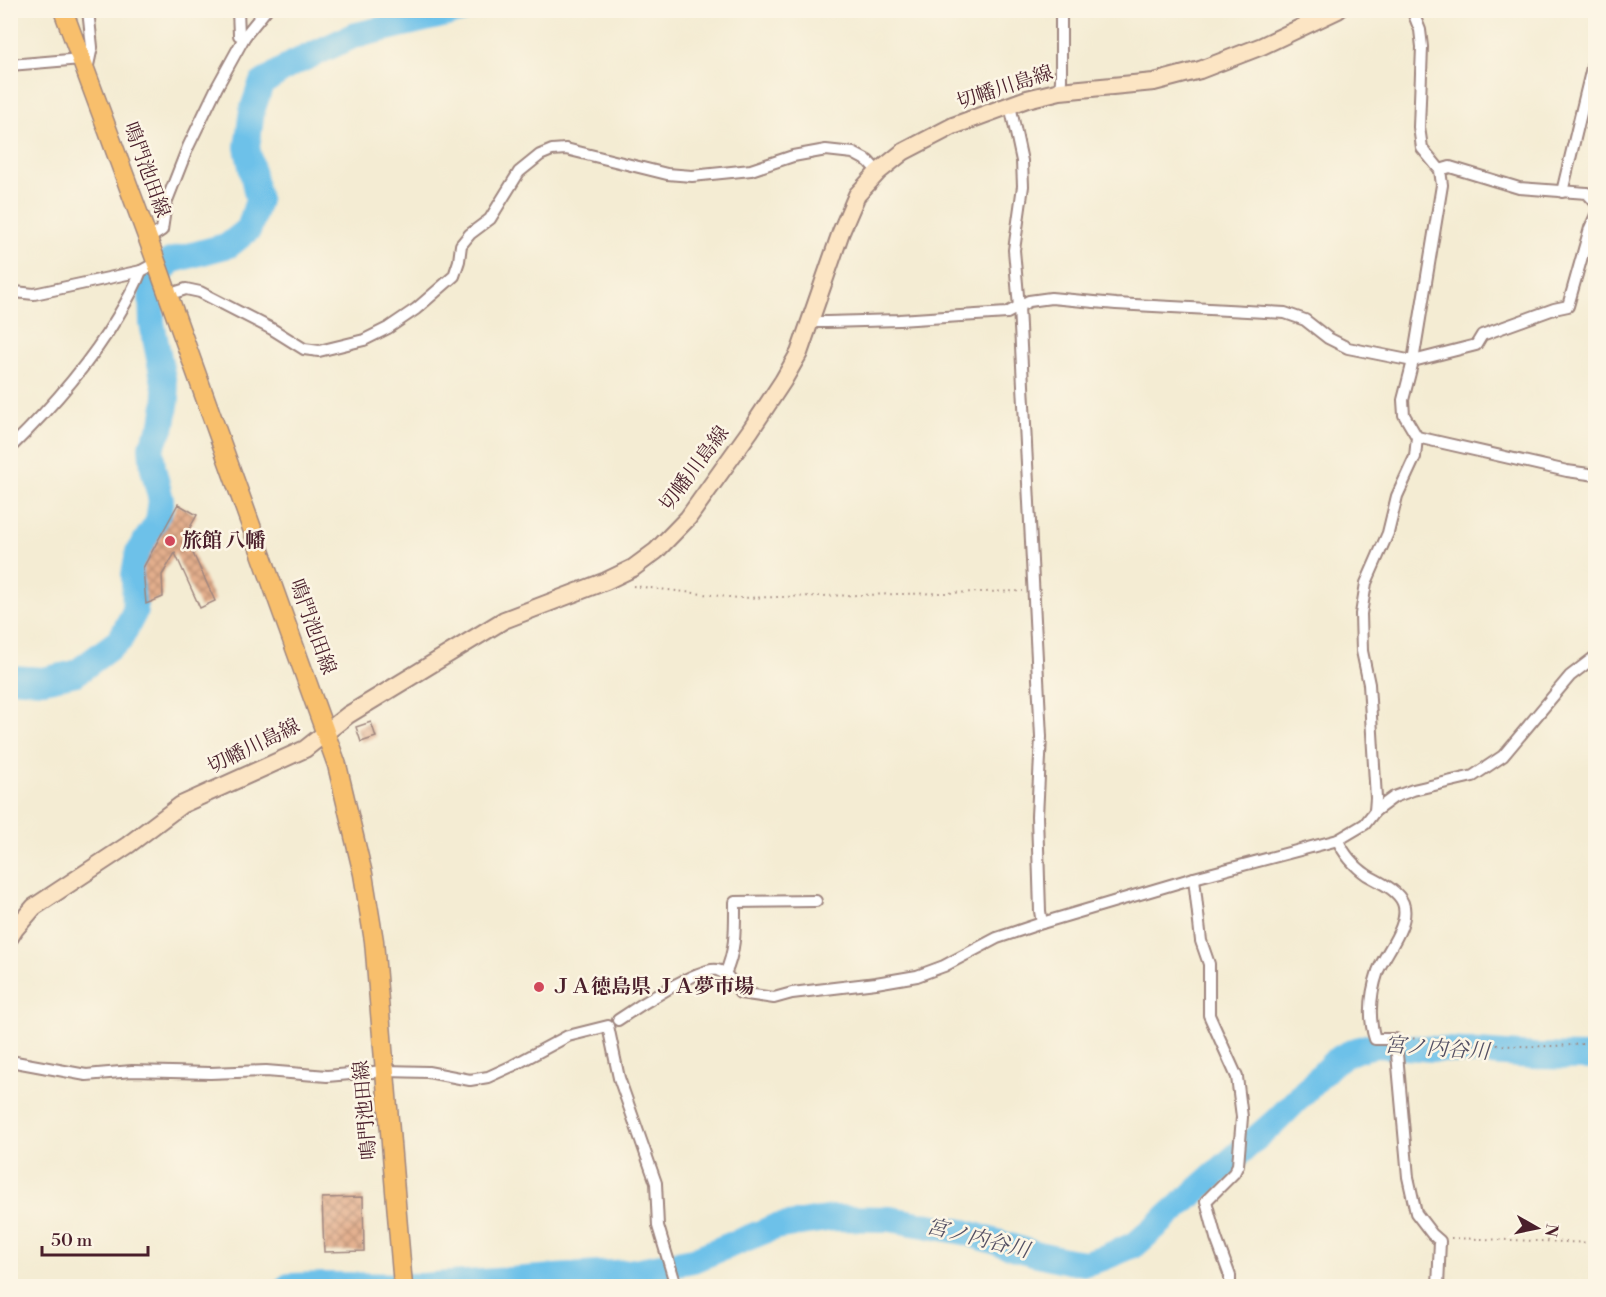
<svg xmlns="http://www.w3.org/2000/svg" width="1606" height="1297" font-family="'Libre Bodoni','Noto Serif JP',serif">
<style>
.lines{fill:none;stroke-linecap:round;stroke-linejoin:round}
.river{stroke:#6dc1e9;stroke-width:26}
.building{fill:url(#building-cross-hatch)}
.street-casing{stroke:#9f867f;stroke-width:14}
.secondary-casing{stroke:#9f867f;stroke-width:20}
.primary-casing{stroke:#9f867f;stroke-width:21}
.path{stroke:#9f867f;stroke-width:2;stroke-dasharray:1.5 4.5;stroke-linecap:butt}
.street{stroke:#fff;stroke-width:10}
.secondary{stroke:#fce5c4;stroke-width:16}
.primary{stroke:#f8bf6c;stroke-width:18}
.poi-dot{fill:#d1495b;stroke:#fcf5e5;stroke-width:2}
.labels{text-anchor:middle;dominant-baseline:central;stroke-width:5;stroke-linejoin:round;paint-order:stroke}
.street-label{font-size:20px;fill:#4a1f2b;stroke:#fcf5e5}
.poi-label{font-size:20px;font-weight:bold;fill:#4a1f2b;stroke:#fcf5e5;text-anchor:start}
.water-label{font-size:21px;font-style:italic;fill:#545064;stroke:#fcf5e5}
</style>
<defs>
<pattern id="building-cross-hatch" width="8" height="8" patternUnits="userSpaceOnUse" patternTransform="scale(1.5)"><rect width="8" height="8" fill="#e3af8d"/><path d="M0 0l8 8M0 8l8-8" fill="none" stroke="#ba8e73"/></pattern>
</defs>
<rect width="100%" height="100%" fill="#fcf5e5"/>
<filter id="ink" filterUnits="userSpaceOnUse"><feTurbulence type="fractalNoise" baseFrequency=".0167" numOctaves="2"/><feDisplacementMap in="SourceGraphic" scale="12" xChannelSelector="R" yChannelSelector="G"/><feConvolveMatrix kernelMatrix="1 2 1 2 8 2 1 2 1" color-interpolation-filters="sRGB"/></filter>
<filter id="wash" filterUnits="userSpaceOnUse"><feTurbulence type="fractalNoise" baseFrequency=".008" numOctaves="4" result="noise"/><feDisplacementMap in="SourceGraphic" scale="24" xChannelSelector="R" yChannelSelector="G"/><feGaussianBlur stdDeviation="1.35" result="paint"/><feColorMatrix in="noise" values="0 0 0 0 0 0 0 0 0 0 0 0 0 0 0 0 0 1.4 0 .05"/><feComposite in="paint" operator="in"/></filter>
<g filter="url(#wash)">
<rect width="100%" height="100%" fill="#f4ecd3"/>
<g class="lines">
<!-- river -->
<g class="river">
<polyline points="10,678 43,680 76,673 120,640 135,611 134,575 138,552 158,522 161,500 153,468 151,447 163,424 167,398 152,323 151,287 170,261 229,245 249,229 258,200 247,147 252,111 261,84 290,65 353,36 463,10"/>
<path d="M289,1286L326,1285L422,1286L629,1272L693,1260L775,1227L833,1218L890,1219L964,1232L1029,1252L1069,1261L1086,1263L1103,1258L1136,1244L1278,1119L1335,1061C1349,1052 1361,1047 1377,1045L1534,1056L1586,1057L1596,1055"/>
</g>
</g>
<g id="blocks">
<!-- building -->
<g class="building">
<polygon points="178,504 197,515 185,536 215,601 200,608 175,553 162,575 163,597 146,604 143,568"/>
<polygon points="371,722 376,737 361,742 356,727"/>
<polygon points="363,1197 364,1251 324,1252 322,1198"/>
</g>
</g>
</g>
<g filter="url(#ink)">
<use href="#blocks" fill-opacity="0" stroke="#9f867f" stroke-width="1.5"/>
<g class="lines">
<!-- street casing -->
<g class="street-casing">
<g id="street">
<polyline points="238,10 239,35 245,36"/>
<polyline points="10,65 81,59"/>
<polyline points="87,70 92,47 88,10"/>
<polyline points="1060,91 1061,80 1061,10"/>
<polyline points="1010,105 1022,161 1023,186 1014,250 1019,307 1041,737 1037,816 1040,911 1042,923"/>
<polyline points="1440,170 1450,167 1519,188 1587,193 1596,203"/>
<polyline points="1562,192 1596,51"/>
<polyline points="148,239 162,230 166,203 188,147 217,87 245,36 266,10"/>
<polyline points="10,289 15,292 34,294 141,271"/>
<polyline points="167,295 186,289 200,292 272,329 304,349 319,351 364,340 388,328 416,309 454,276 459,261 461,245 470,234 490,219 519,172 540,155 552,150 566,149 667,174 692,176 751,170 793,156 826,150 853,153 868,161 878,172"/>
<polyline points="811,322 827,322 899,320 1007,313 1029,301 1051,298 1116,304 1285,313 1305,320 1328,338 1348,348 1413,361 1476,345 1482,335 1554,309 1568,306 1590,228 1596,215"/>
<polyline points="1417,437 1567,471 1596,475"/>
<path d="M10,448C51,408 89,365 118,316C127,301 135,287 141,271L156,263"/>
<polyline points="1375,811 1376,798 1369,684 1362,651 1361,614 1366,583 1388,533 1397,496 1415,457 1417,437 1404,415 1403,400 1413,361 1442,185 1440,170 1422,148 1419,127 1422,47 1420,30 1412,10"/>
<path d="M1338,840C1343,853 1355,867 1367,875C1379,882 1397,889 1403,903C1411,924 1385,953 1378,971C1371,992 1368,1017 1375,1039H1395L1396,1043L1408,1177L1416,1213L1432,1234L1440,1241L1438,1286"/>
<polyline points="1194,878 1201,941 1209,964 1209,1015 1237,1077 1242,1117 1238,1165 1234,1173 1206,1201 1216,1238 1230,1276 1230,1286"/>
<path d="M725,974C736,950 735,929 735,902L816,901"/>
<path d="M618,1020C634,1009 700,966 717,970C727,972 734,985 740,993L774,998L792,993L876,983L917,976L944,966L997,938L1042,923L1194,878L1338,840L1365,824L1375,811L1394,797L1413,790L1473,776L1503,756L1570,676L1596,656"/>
<polyline points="10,1061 86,1075 132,1071 210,1073 266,1071 327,1076 385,1071 428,1072 470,1080 488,1077 512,1066 568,1036 608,1026 619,1078 656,1183 658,1226 676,1286"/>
</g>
</g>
<!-- secondary casing -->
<g class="secondary-casing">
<polyline id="secondary" points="10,937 15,929 34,907 128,845 181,805 305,749 348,715 504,620 606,581 633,568 656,551 688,518 750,431 783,381 799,353 841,232 857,195 878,172 903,152 953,126 1027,99 1060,91 1154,82 1200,70 1262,46 1338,10"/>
</g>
<!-- primary casing -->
<g class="primary-casing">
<polyline id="primary" points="63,10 148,239 337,765 363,874 374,941 403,1286"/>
</g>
<!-- path -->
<g class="path">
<polyline points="633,586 738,598 1023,591"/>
<path d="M1407,1038C1469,1042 1533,1052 1596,1042"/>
<polyline points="1451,1238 1596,1243"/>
</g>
<!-- street -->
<use href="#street" class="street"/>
<!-- secondary -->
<use href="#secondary" class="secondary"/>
<!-- primary -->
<use href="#primary" class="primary"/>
</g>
</g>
<!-- markers -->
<g class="poi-dot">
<circle cx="170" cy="541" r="6"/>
<circle cx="539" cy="987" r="6"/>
</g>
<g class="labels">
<!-- street labels -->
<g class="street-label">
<text transform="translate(1005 88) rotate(-18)">切幡川島線</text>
<text transform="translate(146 170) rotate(70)">鳴門池田線</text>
<text transform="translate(695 469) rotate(-53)">切幡川島線</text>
<text transform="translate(312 627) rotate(70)">鳴門池田線</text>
<text transform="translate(254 747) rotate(-26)">切幡川島線</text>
<text transform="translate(366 1110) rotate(-95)">鳴門池田線</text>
</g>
<!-- poi labels -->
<g class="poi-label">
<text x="182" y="541">旅館 八幡</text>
<text x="551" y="987">ＪＡ徳島県 ＪＡ夢市場</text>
</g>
<!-- water labels -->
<g class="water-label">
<text transform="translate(1437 1049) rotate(4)">宮ノ内谷川</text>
<text transform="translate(978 1239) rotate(14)">宮ノ内谷川</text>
</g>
</g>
<!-- margin -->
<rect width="1606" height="1297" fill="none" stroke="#fcf5e5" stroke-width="36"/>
<!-- north arrow -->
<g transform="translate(1537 1228) rotate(99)" stroke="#fcf5e5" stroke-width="4.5" paint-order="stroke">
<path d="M0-4.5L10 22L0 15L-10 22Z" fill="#4a1f2b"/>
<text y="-9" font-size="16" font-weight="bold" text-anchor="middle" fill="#4a1f2b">N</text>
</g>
<!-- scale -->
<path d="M42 1246v9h106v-9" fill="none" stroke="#4a1f2b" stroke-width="3"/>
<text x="51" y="1246" font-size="18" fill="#4a1f2b" stroke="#fcf5e5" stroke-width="4.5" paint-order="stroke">50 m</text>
</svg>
